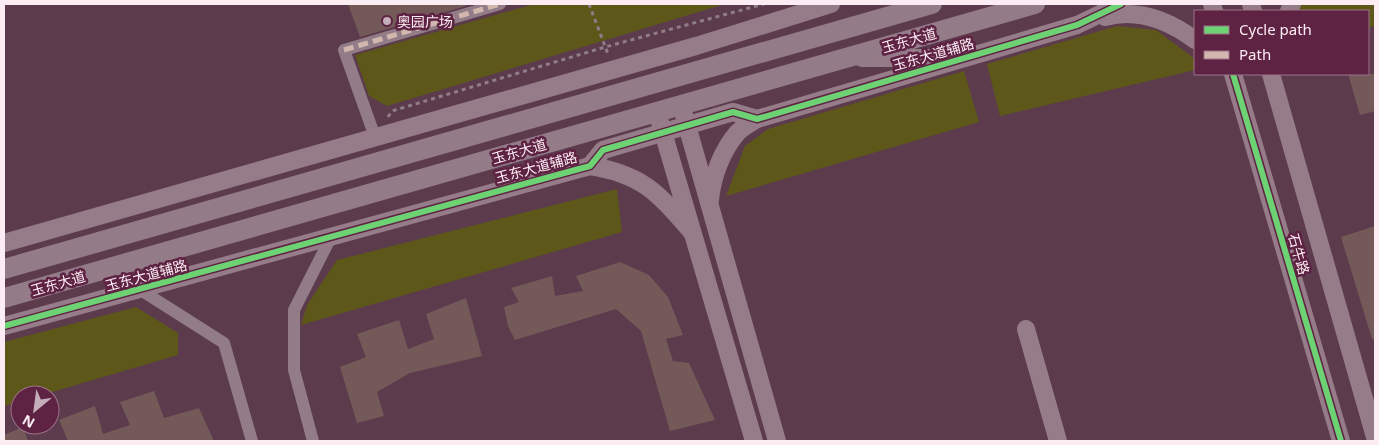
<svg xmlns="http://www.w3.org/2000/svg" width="1379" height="445" font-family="'Noto Sans','Noto Sans SC',sans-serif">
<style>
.green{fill:#5d581a}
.building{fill:#745959}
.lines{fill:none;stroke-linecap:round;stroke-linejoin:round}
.path{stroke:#907d87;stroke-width:3;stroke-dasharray:4 4;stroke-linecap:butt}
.street{stroke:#917c87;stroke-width:12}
.secondary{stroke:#967c89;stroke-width:18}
.primary{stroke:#937b88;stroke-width:20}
.quiet{stroke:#d1b7ad;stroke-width:5;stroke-dasharray:10 5;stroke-linecap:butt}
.cycleway-casing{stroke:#5e2242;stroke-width:9}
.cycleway{stroke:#6cd273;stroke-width:6}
.poi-dot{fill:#c4aeb9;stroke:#5e2242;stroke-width:2}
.labels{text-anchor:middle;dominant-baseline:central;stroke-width:5;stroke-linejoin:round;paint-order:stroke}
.poi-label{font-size:14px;fill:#fcecf3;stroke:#5e2242;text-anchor:start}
.street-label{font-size:14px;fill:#fcecf3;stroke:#5e2242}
</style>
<rect width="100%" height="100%" fill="#5c3b4c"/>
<!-- green -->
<g class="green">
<polygon points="534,4 725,4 387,106 369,96 355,55"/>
<polygon points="1300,4 1375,4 1375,26 1368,28 1368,11 1298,11"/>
<polygon points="1117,26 1156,30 1195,59 1195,70 1000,116 987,64"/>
<polygon points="964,71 979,122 726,196 745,146 768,129"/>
<polygon points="617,189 622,232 301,325 307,305 337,260"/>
<polygon points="136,307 178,333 178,355 42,395 20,395 20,402 4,406 4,342"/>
</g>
<!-- building -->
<g class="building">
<polygon points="348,4 466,4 466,6 360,37"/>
<polygon points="1348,74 1375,74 1375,111 1360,115"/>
<polygon points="1375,226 1375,339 1372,339 1341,237"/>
<polygon points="620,262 649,275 668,297 683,335 666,339 673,361 689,363 715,420 670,431 641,331 616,309 515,340 508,326 504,307 519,302 511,288 552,276 555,296 583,291 576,276"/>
<polygon points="466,298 482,356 410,373 377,392 384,416 357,423 340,367 366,357 357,334 399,320 408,349 434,339 426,314"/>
<polygon points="154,391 164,418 199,408 214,441 68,441 59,420 95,406 103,434 130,425 120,402"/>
<polygon points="23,427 28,441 4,441 4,435"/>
</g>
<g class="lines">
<!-- path -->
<g class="path">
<polyline points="589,4 608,54"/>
<polyline points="388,117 392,111 605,47 764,4"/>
</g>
<!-- street -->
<g class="street">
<polyline points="375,137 344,50 500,4"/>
<polyline points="139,289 224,343 252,441"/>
<polyline points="313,441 294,370 294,310 331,237"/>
</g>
<!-- secondary -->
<g class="secondary">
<polyline points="1212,4 1214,11"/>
<polyline points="1251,4 1253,11"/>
<polyline points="1289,11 1292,4"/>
<path d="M1105,17C1138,8 1168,20 1195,40"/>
<polyline points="862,58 944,58"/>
<polyline points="1233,74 1341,441"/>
<polyline points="1271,74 1375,437"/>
<polyline points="684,115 777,441"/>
<polyline points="660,122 754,441"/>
<path d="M590,166C642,174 658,193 691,231"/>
<path d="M710,200C712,177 722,150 738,132C743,127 751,123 757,119"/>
<polyline points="4,243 696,46 831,4"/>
<polyline points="4,326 590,166 603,150 733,112 757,119 1077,25 1121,4"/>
<polyline points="1026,329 1058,441"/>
</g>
<!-- primary -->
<g class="primary">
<polyline points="4,269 932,4"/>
<polyline points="4,298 1035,4"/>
</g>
<!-- quiet -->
<polyline class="quiet" points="344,50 500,4"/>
<!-- cycleway casing -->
<g class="cycleway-casing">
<g id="cycleway">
<polyline points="1233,74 1341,441"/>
<polyline points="4,326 590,166 603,150 733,112 757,119 1077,25 1121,4"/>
</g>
</g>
<!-- cycleway -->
<use href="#cycleway" class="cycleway"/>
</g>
<!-- markers -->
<circle class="poi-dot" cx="387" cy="21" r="5"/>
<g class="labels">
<!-- poi labels -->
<g class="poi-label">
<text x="397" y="21">奥园广场</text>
</g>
<!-- street labels -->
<g class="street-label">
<text transform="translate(909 40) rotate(-16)">玉东大道</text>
<text transform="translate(933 54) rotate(-16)">玉东大道辅路</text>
<text transform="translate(519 151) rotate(-16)">玉东大道</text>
<text transform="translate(536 167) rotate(-15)">玉东大道辅路</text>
<text transform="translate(1299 254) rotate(74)">石牛路</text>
<text transform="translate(146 275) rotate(-15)">玉东大道辅路</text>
<text transform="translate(58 283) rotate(-16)">玉东大道</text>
</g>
</g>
<!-- border -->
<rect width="1379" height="445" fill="none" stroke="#fcecf3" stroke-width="10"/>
<!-- legend -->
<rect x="1194" y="10" width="175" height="65" fill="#5e2242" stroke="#9d7389"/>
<rect x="1204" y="26" width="25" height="8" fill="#6cd273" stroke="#9d7389"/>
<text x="1239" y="35" font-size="15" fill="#fcecf3">Cycle path</text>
<rect x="1204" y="51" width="25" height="8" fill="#d1b7ad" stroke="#9d7389"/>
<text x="1239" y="60" font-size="15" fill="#fcecf3">Path</text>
<!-- north arrow -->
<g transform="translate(35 410) rotate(209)"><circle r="24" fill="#5e2242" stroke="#9d7389"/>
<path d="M0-4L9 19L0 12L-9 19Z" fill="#c4aeb9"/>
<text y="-8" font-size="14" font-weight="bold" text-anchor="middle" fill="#fcecf3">N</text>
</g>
</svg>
